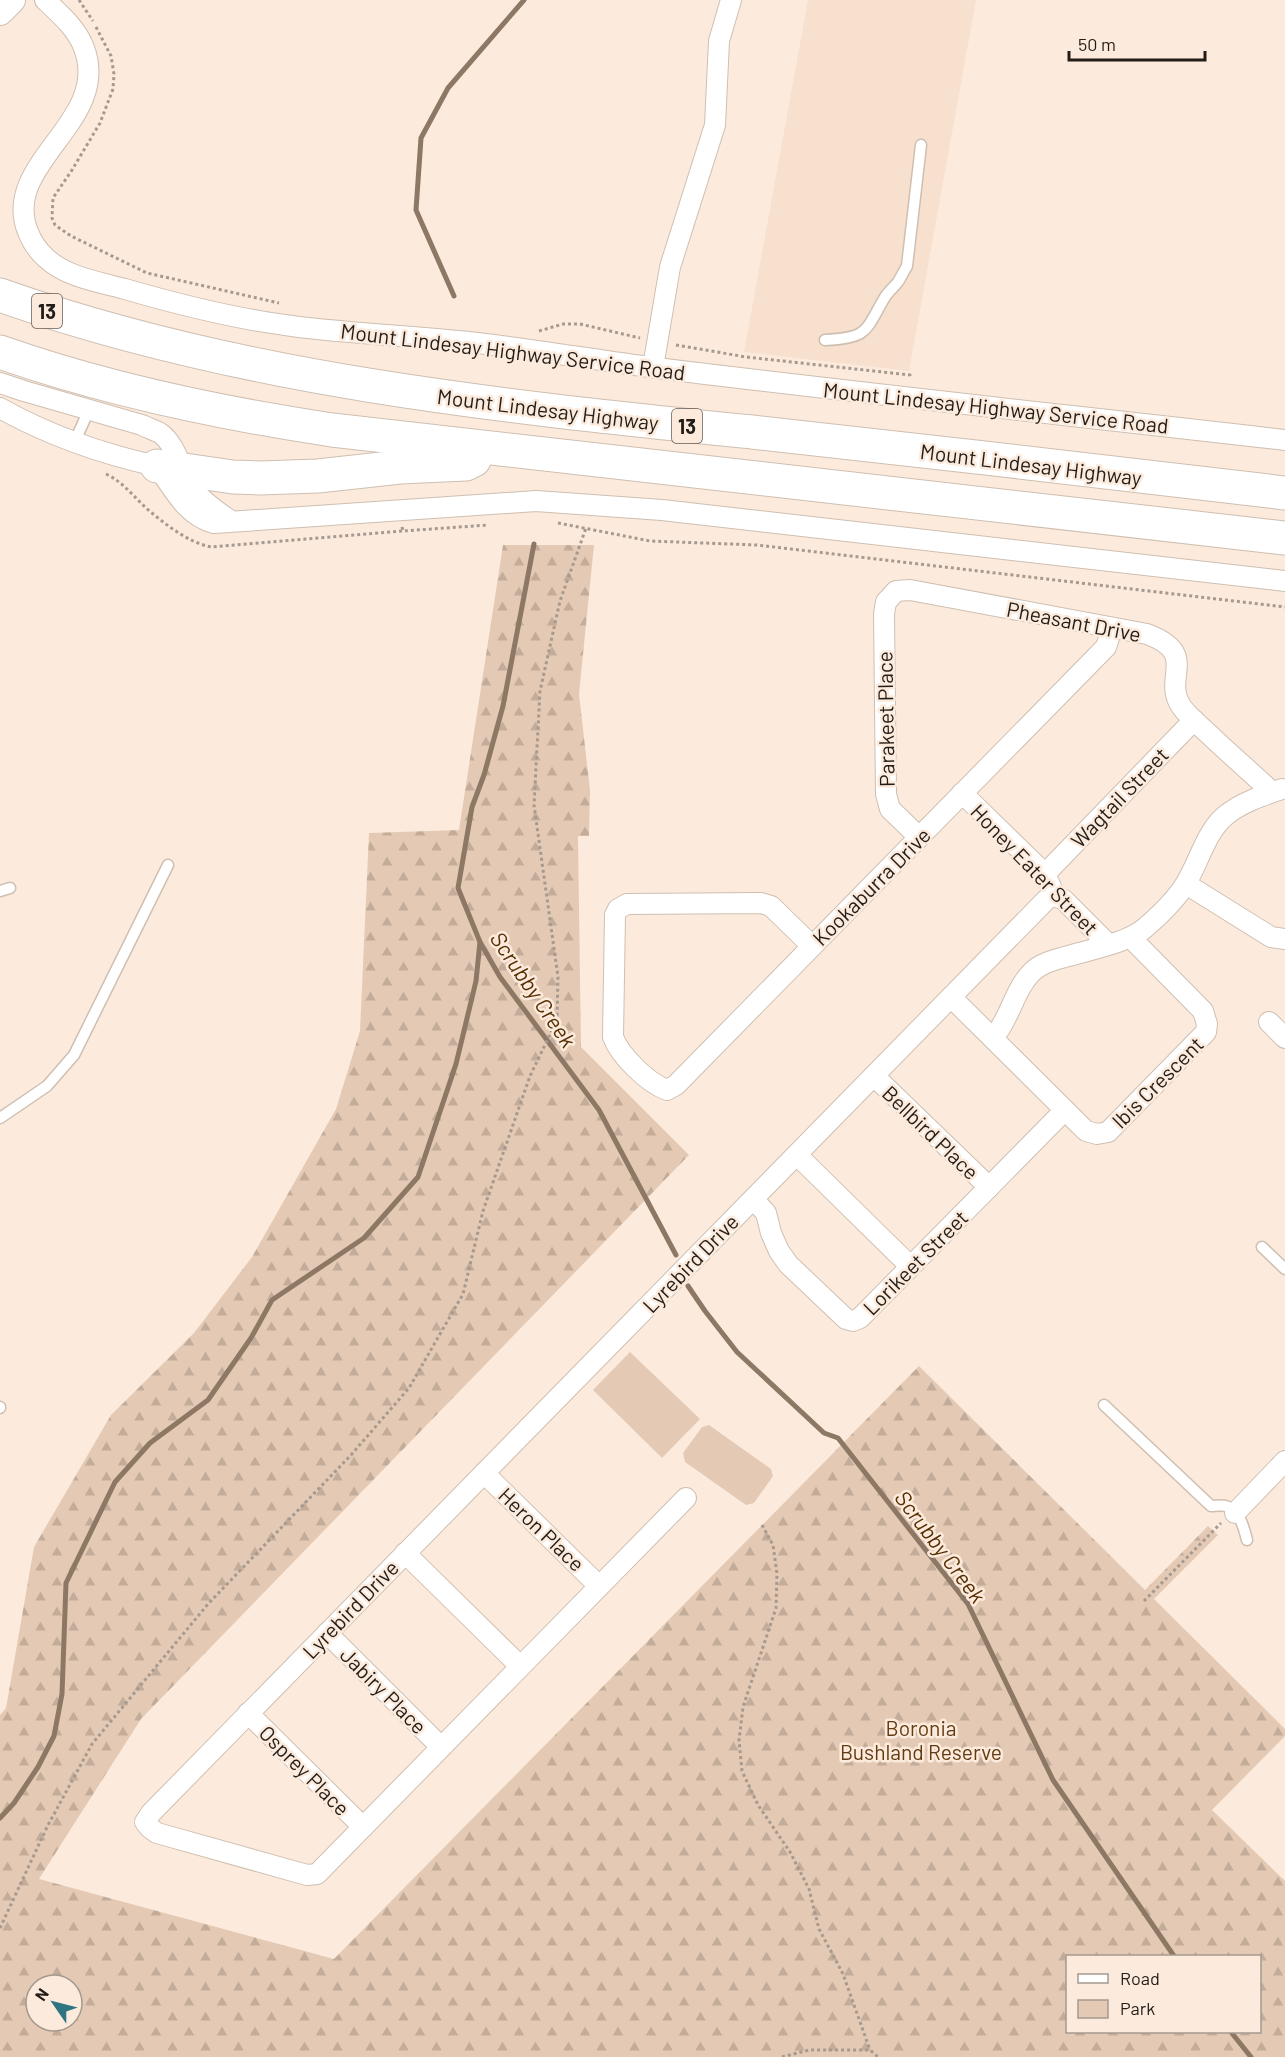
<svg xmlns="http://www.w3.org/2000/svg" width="1285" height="2057" font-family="Barlow,sans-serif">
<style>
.built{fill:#f7e0cd}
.forest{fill:url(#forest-firs);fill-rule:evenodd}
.park{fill:#e4cab4}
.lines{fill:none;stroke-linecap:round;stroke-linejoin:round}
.stream{stroke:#8d7765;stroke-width:5}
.service-casing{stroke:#cfbfb1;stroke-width:13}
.minor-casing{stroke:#cfbfb1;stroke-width:22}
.tertiary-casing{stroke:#cfbfb1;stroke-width:28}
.trunk-casing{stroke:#cfbfb1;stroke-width:35}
.path{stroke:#a6998f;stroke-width:3;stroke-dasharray:3 3;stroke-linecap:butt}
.service{stroke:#fff;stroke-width:10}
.minor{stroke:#fff;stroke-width:20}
.tertiary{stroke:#fff;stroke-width:26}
.trunk{stroke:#fff;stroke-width:33}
.labels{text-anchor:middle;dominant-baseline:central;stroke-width:5;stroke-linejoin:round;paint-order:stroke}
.shield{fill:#fcebdd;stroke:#645b53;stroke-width:1.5}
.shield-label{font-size:20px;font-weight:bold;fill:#231d18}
.street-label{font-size:21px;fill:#231d18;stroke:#fcebdd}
.park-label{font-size:21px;fill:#633b11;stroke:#fcebdd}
.water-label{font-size:22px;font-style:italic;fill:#552e01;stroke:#fcebdd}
</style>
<defs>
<pattern id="forest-firs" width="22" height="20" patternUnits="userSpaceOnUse" patternTransform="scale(1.5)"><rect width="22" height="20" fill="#e4cab4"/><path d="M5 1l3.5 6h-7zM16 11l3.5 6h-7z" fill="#c3ad9a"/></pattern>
</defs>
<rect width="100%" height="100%" fill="#fcebdd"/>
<!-- built -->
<polygon class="built" points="808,0 976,0 909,371 744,352"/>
<!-- forest -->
<path class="forest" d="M503,545H594L579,694L590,790L589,836H578L581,1047L689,1155L141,1719L39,1879L334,1959L919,1366L1145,1590L1208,1526L1218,1535L1154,1599L1285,1729V1736L1212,1810L1285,1881V2057H0V1715L6,1708L34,1547L111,1415L194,1333L252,1257L336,1109L360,1031L369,833L459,830ZM1068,1956H1260V2032H1068ZM36,1985H72V2021H36Z"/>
<!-- park -->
<g class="park">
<polygon points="630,1352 700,1419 662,1458 593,1390"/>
<polygon points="709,1425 771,1469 773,1476 754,1503 746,1505 685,1462 683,1453 702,1427"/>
</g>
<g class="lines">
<!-- stream -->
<g class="stream">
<polyline points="454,296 416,210 421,138 448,88 524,0"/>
<polyline points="534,544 503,706 484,775 472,807 458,888 480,942 500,977 599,1110 676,1255"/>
<polyline points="688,1286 705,1311 737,1352 824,1433 838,1438 968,1604 1053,1780 1174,1956"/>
<polyline points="0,1818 14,1803 38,1767 54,1736 62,1694 66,1583 115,1482 150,1443 208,1400 251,1338 272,1300 364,1238 418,1177 456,1064 476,981 480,942"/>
<polyline points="1231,2032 1251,2057"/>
</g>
<!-- service casing -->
<g class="service-casing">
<g id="service">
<path d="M825,340C869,338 865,331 885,297C889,291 894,287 898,282C901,277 904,271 907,266L921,145"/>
<polyline points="74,443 89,410"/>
<polyline points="0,891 10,888"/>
<polyline points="0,1118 47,1086 74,1055 168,865"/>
<polyline points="1262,1247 1285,1269"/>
<path d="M1104,1405L1211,1506C1215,1506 1222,1505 1226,1506C1240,1511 1244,1528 1247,1540"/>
<polyline points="0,1408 0,1407"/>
</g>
</g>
<!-- minor casing -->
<g class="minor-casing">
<g id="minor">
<path d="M45,0C60,14 77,29 84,48C112,122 0,163 28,232C32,242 38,251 46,258C66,277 99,282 125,289C180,305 236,319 292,326C359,335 427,336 494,345C549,352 603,361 657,368C866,394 1076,416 1285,440"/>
<polyline points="653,367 670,267 715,125 719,41 731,0"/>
<path d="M0,383L24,391L142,425C148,428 154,430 160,433C178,446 181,474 194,490C204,503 218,512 231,521"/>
<path d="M0,408C50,436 102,454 157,466C173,488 186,516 214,523L536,501L662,510L1285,581"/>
<polyline points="962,793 1045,874 1055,896 1064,900 1108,944"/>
<path d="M919,837L890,809L886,794L884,614L886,602L896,591L910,590L1147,634C1200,654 1162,677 1181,706C1189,718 1203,728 1214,739C1233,757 1253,774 1272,792"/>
<polyline points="1045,874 1194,720"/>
<polyline points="1186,884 1271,937 1285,939"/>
<path d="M812,946L771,906L761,903L627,904L618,909L615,915L613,1037C620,1056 648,1083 667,1090L676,1085L1106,647L1109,638L1110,628"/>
<polyline points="951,997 1086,1131 1097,1134 1108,1132 1206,1032 1207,1024 1203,1011 1131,938"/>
<polyline points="1269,1022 1285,1038"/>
<path d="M993,1038C1010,1019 1014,990 1032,972C1041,963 1054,960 1065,957C1088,950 1129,943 1146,927C1161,914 1176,900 1186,883C1199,862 1206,832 1225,816C1240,803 1264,795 1282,789"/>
<polyline points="874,1076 989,1187"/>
<polyline points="797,1155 910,1266"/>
<polyline points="753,1199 766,1213 771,1233 779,1251 788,1264 846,1319 853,1321 860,1318 1065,1110"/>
<polyline points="484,1473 599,1586"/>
<polyline points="686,1498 317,1874 307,1875 157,1833 150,1828 145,1822 151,1813 1047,899 1055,896"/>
<polyline points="1235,1513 1285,1461"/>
<polyline points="405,1553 520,1666"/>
<polyline points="327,1633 441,1747"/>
<polyline points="248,1713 363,1827"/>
</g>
</g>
<!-- tertiary casing -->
<g class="tertiary-casing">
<polyline id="tertiary" points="0,12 12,0"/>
</g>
<!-- trunk casing -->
<g class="trunk-casing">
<g id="trunk">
<path d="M0,295C241,380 499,406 752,432C930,451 1107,472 1285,493"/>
<path d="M0,352C108,390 219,413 332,430L1285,538"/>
<polyline points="157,466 233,477 260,478 318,476 400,467 466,464 474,460"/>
</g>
</g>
<!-- path -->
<g class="path">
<polyline points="79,0 93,21"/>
<polyline points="96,27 111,56 114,74 113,89 100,123 72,170 53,198 52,218 55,225 71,236 147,273 279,303"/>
<polyline points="539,331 563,324 580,324 640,338"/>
<polyline points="676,345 746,357 910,375 911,378"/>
<path d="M106,474C123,482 133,496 146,508C165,524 187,542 211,547L403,531"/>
<polyline points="558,523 650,541 757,545 1285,607"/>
<polyline points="402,527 403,531 488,525"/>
<polyline points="762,1525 773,1545 777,1574 776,1608 743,1707 739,1740 742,1771 758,1805 790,1852 809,1889 819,1929 843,1974 870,2050"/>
<polyline points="1144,1601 1221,1523"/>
<polyline points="0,1928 47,1827 92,1744 208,1604 351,1455 409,1388 463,1294 483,1211 530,1076 557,1020 558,977 534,805 540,691 560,601 586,528"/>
<polyline points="782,2057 809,2050 870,2050 878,2057"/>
</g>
<!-- service -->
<use href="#service" class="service"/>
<!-- minor -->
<use href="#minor" class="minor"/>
<!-- tertiary -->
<use href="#tertiary" class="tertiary"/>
<!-- trunk -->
<use href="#trunk" class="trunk"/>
</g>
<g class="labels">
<!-- shield labels -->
<g class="shield">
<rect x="32" y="294" width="30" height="34" rx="4.5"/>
<rect x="672" y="409" width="30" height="34" rx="4.5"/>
</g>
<g class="shield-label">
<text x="47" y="311">13</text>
<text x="687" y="426">13</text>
</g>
<!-- street labels -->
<g class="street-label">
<text transform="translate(513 351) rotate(7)">Mount Lindesay Highway Service Road</text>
<text transform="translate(996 407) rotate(6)">Mount Lindesay Highway Service Road</text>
<text transform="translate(548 409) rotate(7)">Mount Lindesay Highway</text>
<text transform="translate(1031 464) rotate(7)">Mount Lindesay Highway</text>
<text transform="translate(1074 621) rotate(11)">Pheasant Drive</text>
<text transform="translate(885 719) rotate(-91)">Parakeet Place</text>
<text transform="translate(1119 797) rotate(-46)">Wagtail Street</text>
<text transform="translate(1035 869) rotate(46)">Honey Eater Street</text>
<text transform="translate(871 886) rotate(-45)">Kookaburra Drive</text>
<text transform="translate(1157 1082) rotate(-45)">Ibis Crescent</text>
<text transform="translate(931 1132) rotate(44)">Bellbird Place</text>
<text transform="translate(915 1262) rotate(-45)">Lorikeet Street</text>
<text transform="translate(690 1263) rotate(-46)">Lyrebird Drive</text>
<text transform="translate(542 1529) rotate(44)">Heron Place</text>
<text transform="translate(350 1609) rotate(-46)">Lyrebird Drive</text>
<text transform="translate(384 1690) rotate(45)">Jabiry Place</text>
<text transform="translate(305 1770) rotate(45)">Osprey Place</text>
</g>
<!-- park labels -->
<g class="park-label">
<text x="921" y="1727">Boronia<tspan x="921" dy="24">Bushland Reserve</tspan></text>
</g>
<!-- water labels -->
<g class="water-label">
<text transform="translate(534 989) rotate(56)">Scrubby Creek</text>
<text transform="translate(941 1546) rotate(53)">Scrubby Creek</text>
</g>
</g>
<!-- legend -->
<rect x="1066" y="1955" width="195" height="78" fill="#fcebdd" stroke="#a5998e" stroke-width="1.5"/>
<rect x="1078" y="1974" width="30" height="9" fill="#ffffff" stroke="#a5998e" stroke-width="1.5"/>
<text x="1120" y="1985" font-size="18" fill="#231d18">Road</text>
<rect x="1078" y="2000" width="30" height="18" fill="#e4cab4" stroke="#a5998e" stroke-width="1.5"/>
<text x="1120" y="2015" font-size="18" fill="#231d18">Park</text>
<!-- north arrow -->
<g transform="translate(54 2003) rotate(305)"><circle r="28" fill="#fcebdd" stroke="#a5998e" stroke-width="1.5"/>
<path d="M0-4.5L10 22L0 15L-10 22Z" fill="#2e7481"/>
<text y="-9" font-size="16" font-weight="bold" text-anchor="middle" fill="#231d18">N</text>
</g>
<!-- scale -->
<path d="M1069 51v9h136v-9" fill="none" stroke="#231d18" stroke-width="3"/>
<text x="1078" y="51" font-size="18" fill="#231d18" stroke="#fcebdd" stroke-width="4.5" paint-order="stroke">50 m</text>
</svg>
